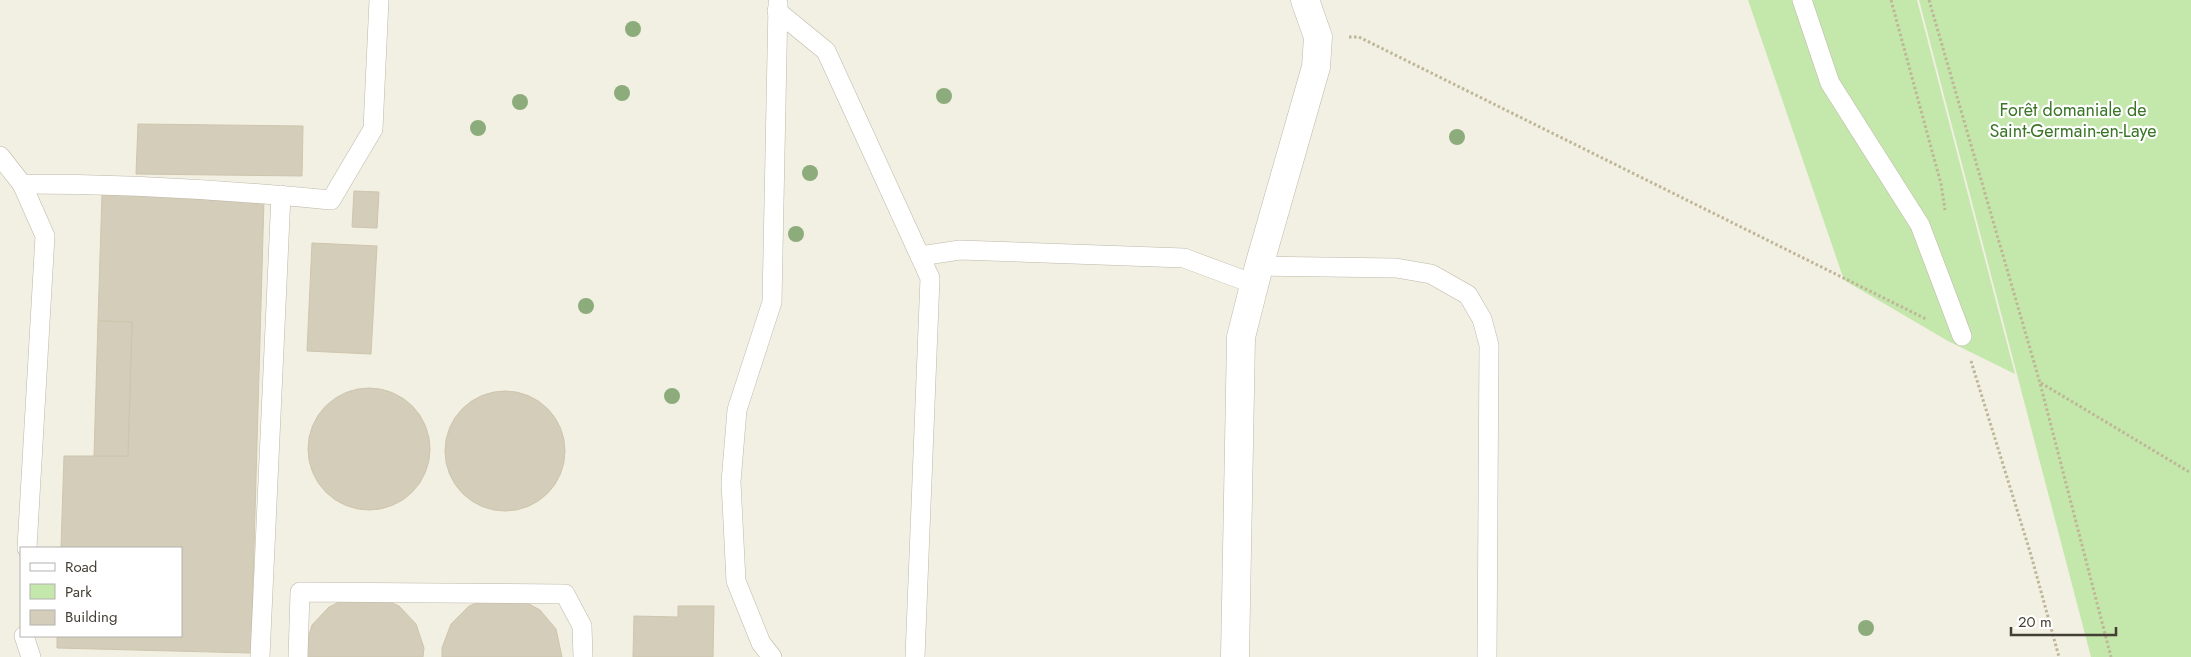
<svg xmlns="http://www.w3.org/2000/svg" width="2191" height="657" font-family="Jost,sans-serif">
<style>
.green{fill:#c4e7ab}
.building{fill:#d3cdb9;stroke:#cec5ac}
.lines{fill:none;stroke-linecap:round;stroke-linejoin:round}
.lane-casing{stroke:#bdb8a6;stroke-width:20}
.street-casing{stroke:#bdb8a6;stroke-width:29}
.path{stroke:#bfb697;stroke-width:3;stroke-dasharray:2.5 2.5;stroke-linecap:butt}
.lane{stroke:#fff;stroke-width:19}
.street{stroke:#fff;stroke-width:28}
.tree{fill:#8dac7c}
.labels{text-anchor:middle;dominant-baseline:central;stroke-width:4.5;stroke-linejoin:round;paint-order:stroke}
.park-label{font-size:18px;fill:#3a7527;stroke:#fff}
</style>
<rect width="100%" height="100%" fill="#f2efe3"/>
<!-- green -->
<g class="green">
<polygon points="1748,0 1917,0 2015,374 1948,341 1844,280"/>
<polygon points="1919,0 2191,0 2191,657 2091,657"/>
</g>
<!-- building -->
<g class="building">
<polygon points="138,124 303,126 302,176 136,174"/>
<polygon points="354,191 379,192 377,228 352,227"/>
<polygon points="102,194 264,199 251,653 57,648 57,636 181,636 181,548 61,548 64,456 128,456 132,322 98,321"/>
<polygon points="312,243 377,246 371,354 307,351"/>
<polygon points="98,321 132,322 128,456 94,456"/>
<circle cx="369" cy="449" r="61"/>
<circle cx="505" cy="451" r="60"/>
<polygon points="351,596 376,596 399,606 416,624 424,648 423,657 306,657 305,649 312,625 329,607"/>
<polygon points="493,597 518,598 540,610 556,629 562,657 442,657 442,648 451,624 469,606"/>
<polygon points="678,606 714,606 713,657 633,657 634,616 678,617"/>
</g>
<g class="lines">
<!-- lane casing -->
<g class="lane-casing">
<g id="lane">
<polyline points="1802,0 1830,83 1920,225 1962,336"/>
<polyline points="777,11 826,51 930,278 915,657"/>
<path d="M0,156L22,184C125,184 229,190 331,200L373,129L379,0"/>
<polyline points="22,184 45,236 27,548"/>
<polyline points="920,256 960,250 1184,258 1254,284"/>
<polyline points="1259,266 1396,268 1431,274 1468,295 1482,319 1489,345 1487,657"/>
<polyline points="24,636 31,657"/>
<polyline points="260,657 281,195"/>
<polyline points="298,657 300,592 565,594 582,626 583,657"/>
<polyline points="772,657 761,643 736,581 731,482 737,410 772,302 778,4"/>
</g>
</g>
<!-- street casing -->
<g class="street-casing">
<polyline id="street" points="1235,657 1241,337 1259,266 1316,67 1318,37 1305,0"/>
</g>
<!-- path -->
<g class="path">
<polyline points="1891,0 1941,184 1945,210"/>
<polyline points="1929,0 2040,383 2111,657"/>
<polyline points="1349,37 1359,37 1926,319"/>
<polyline points="1971,361 2031,555 2059,657"/>
<polyline points="2041,383 2191,473"/>
</g>
<!-- lane -->
<use href="#lane" class="lane"/>
<!-- street -->
<use href="#street" class="street"/>
</g>
<!-- trees -->
<g class="tree">
<circle cx="633" cy="29" r="8"/>
<circle cx="622" cy="93" r="8"/>
<circle cx="944" cy="96" r="8"/>
<circle cx="520" cy="102" r="8"/>
<circle cx="478" cy="128" r="8"/>
<circle cx="1457" cy="137" r="8"/>
<circle cx="810" cy="173" r="8"/>
<circle cx="796" cy="234" r="8"/>
<circle cx="586" cy="306" r="8"/>
<circle cx="672" cy="396" r="8"/>
<circle cx="1866" cy="628" r="8"/>
</g>
<g class="labels">
<!-- park labels -->
<g class="park-label">
<text x="2073" y="110">Forêt domaniale de<tspan x="2073" dy="21">Saint-Germain-en-Laye</tspan></text>
</g>
</g>
<!-- legend -->
<rect x="20" y="547" width="162" height="90" fill="#ffffff" stroke="#b4b2ae"/>
<rect x="30" y="563" width="25" height="8" fill="#ffffff" stroke="#b4b2ae"/>
<text x="65" y="572" font-size="15" fill="#443f34">Road</text>
<rect x="30" y="584" width="25" height="15" fill="#c4e7ab" stroke="#b4b2ae"/>
<text x="65" y="597" font-size="15" fill="#443f34">Park</text>
<rect x="30" y="610" width="25" height="15" fill="#d3cdb9" stroke="#b4b2ae"/>
<text x="65" y="622" font-size="15" fill="#443f34">Building</text>
<!-- scale -->
<path d="M2011 627v8h105v-8" fill="none" stroke="#443f34" stroke-width="2.5"/>
<text x="2018" y="627" font-size="15" fill="#443f34" stroke="#ffffff" stroke-width="4" paint-order="stroke">20 m</text>
</svg>
